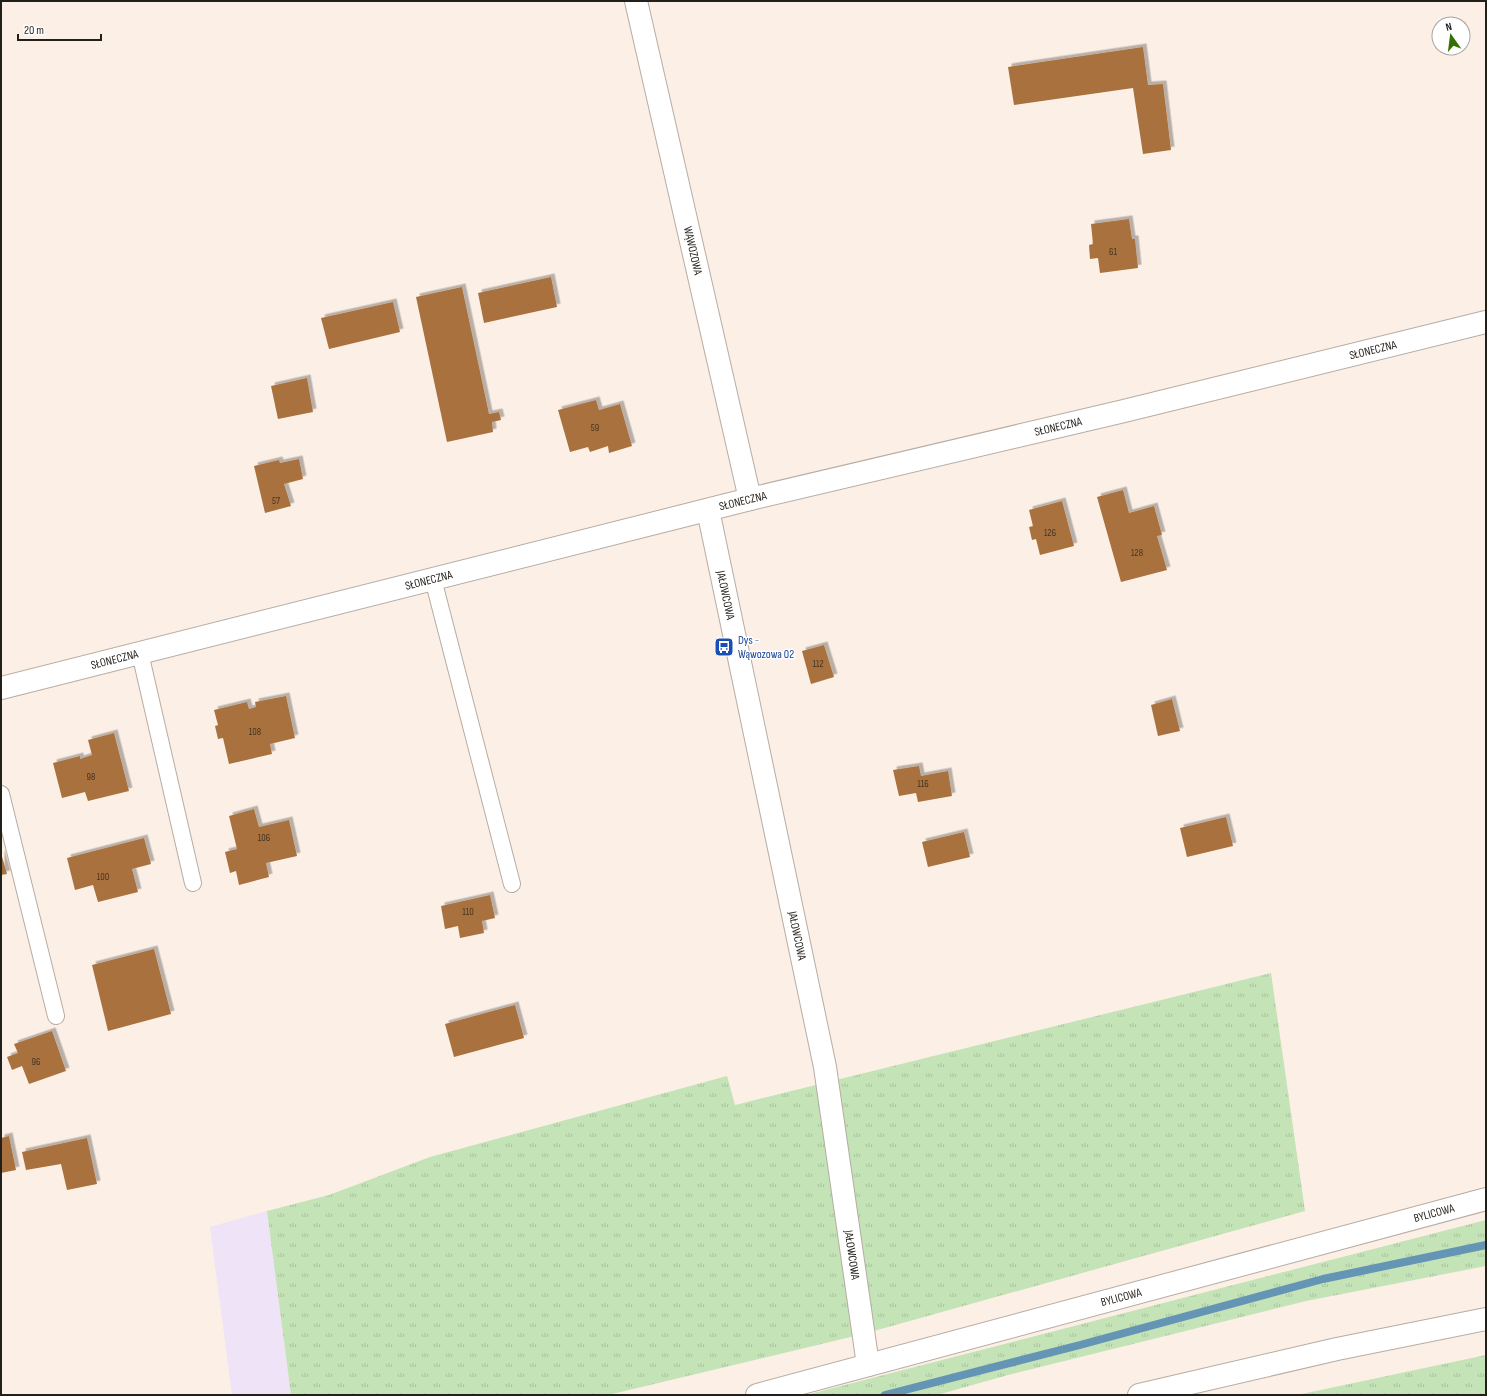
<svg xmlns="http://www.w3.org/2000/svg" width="1487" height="1396" font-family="'Sofia Sans Condensed',sans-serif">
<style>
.commercial{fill:#eee3f7}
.grass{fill:url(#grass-tufts)}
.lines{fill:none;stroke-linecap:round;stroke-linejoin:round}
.stream{stroke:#6595b5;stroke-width:8}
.building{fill:#a9713e;filter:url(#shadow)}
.lane-casing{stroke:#b7aca3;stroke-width:18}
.street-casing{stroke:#b7aca3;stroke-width:24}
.secondary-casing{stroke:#b7aca3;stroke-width:24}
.highway-casing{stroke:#b7aca3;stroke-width:24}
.lane{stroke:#fff;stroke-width:16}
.street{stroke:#fff;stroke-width:22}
.secondary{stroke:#fff;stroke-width:22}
.highway{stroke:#fff;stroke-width:22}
.labels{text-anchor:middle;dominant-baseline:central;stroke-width:3;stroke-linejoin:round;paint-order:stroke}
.number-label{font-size:10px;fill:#443424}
.street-label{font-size:12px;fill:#231f1b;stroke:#fff}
.transit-label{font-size:12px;fill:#164399;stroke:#fff;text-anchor:start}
</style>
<defs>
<pattern id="grass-tufts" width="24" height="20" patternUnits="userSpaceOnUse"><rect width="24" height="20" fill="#c4e3b6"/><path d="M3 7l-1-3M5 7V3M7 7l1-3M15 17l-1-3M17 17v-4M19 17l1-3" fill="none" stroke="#a8c29c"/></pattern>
<filter id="shadow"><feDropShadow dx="3.5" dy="-3.5" stdDeviation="0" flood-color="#0004"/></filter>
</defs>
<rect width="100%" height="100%" fill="#fbefe6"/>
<!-- commercial -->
<polygon class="commercial" points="267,1211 291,1395 232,1395 210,1227"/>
<!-- grass -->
<g class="grass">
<polygon points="1271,973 1305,1211 863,1334 608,1395 291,1395 267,1211 329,1195 430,1157 727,1076 735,1105"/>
<polygon points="1486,1220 1486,1266 1306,1301 1008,1375 937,1395 806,1395"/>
<polygon points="1486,1355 1486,1395 1297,1395"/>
</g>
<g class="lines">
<!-- stream -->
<polyline class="stream" points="885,1395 1080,1345 1323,1279 1486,1245"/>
</g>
<!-- building -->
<g class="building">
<polygon points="1143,47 1148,85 1163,84 1171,150 1143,154 1133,88 1014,105 1008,67"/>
<polygon points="1129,219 1132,239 1135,239 1138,268 1100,273 1098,258 1090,259 1089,245 1093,244 1091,224"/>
<polygon points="551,277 557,307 484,323 478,293"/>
<polygon points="462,287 489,414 499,412 501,420 492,422 493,432 447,442 416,297"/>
<polygon points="393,302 400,332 329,349 321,318"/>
<polygon points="307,378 313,412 278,419 271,386"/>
<polygon points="596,400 599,410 620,404 632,446 609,453 608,446 590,452 588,447 570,452 558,410"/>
<polygon points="299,459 303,479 284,484 291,506 265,513 254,466 279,460 280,463"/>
<polygon points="1123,490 1129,513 1154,506 1162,535 1157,536 1167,570 1121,582 1097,497"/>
<polygon points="1062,501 1074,546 1040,555 1036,539 1032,540 1029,527 1033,526 1029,510"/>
<polygon points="824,645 834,677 811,684 802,651"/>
<polygon points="286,696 295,738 270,744 272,754 229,764 223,738 218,739 215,726 218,725 214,710 247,702 249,709 256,707 255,702"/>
<polygon points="1172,699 1180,731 1158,736 1151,705"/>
<polygon points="114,733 129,791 88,801 85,792 62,798 53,763 80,756 80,759 92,755 88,740"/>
<polygon points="919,766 921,776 948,771 952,796 918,802 916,793 899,796 893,770"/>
<polygon points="254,809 259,827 289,820 297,856 266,863 269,877 239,885 236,871 230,873 225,852 237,849 229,816"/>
<polygon points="1226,817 1233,846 1187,857 1180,828"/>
<polygon points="964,832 970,857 928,867 922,842"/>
<polygon points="144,838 151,864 132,869 138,892 98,902 93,885 75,890 67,858"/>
<polygon points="1,853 7,874 1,875"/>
<polygon points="490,895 495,918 482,921 484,933 460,938 458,926 445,929 441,906"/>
<polygon points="154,949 171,1014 108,1031 92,965"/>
<polygon points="515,1005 524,1038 454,1057 445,1024"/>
<polygon points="52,1031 66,1071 29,1084 22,1066 12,1070 7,1057 18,1053 14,1044"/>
<polygon points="9,1136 16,1170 1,1173 1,1138"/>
<polygon points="87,1138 97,1184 67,1190 61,1164 26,1170 22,1152"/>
</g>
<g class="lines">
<!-- lane casing -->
<g class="lane-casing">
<g id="lane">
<polyline points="433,579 512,884"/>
<polyline points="140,653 193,883"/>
<polyline points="1,794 56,1016"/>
</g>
</g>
<!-- street casing -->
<g class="street-casing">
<g id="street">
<path id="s1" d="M636,1L750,499"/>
<path id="s2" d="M708,510L825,1067L868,1365"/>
<path id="s3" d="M1,688L750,499L1124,411L1486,322"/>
</g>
</g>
<!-- secondary casing -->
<g class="secondary-casing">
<g id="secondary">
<path id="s4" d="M757,1395L1486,1199"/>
</g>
</g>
<!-- highway casing -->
<g class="highway-casing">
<polyline id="highway" points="1139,1395 1337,1349 1486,1319"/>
</g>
<!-- lane -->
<use href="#lane" class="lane"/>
<!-- street -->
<use href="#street" class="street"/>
<!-- secondary -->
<use href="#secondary" class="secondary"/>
<!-- highway -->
<use href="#highway" class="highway"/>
</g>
<!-- icons -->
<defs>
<g id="bus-square" transform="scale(1)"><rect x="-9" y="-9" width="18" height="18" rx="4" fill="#1a4fb4" stroke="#fff"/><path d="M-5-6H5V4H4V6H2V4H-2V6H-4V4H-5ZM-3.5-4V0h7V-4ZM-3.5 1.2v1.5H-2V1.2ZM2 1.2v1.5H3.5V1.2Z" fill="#fff"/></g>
</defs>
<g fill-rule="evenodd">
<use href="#bus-square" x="724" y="647"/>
</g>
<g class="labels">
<!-- number labels -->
<g class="number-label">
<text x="1113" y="252">61</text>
<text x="595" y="428">59</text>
<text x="276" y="501">57</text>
<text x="1050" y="533">126</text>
<text x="1137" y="553">128</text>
<text x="818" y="664">112</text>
<text x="255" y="732">108</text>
<text x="91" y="777">98</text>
<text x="923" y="784">116</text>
<text x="264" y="838">106</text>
<text x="103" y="877">100</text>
<text x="468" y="912">110</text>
<text x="36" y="1062">96</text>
</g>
<!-- street labels -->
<g class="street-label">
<text stroke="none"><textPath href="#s1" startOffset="256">WĄWOZOWA</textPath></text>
<text stroke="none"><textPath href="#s3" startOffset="1413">SŁONECZNA</textPath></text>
<text stroke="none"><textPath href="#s3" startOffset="1089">SŁONECZNA</textPath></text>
<text stroke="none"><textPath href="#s3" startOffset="765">SŁONECZNA</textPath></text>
<text stroke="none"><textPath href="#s3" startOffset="441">SŁONECZNA</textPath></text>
<text stroke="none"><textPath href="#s2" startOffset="87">JAŁOWCOWA</textPath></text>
<text stroke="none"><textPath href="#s3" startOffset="117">SŁONECZNA</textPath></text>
<text stroke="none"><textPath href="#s2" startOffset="435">JAŁOWCOWA</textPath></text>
<text stroke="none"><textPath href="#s4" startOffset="701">BYLICOWA</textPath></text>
<text stroke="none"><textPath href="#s2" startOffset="759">JAŁOWCOWA</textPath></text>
<text stroke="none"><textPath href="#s4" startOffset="377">BYLICOWA</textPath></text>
</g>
<!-- transit labels -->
<g class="transit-label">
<text x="738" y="640">Dys -<tspan x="738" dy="14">Wąwozowa 02</tspan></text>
</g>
</g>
<!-- border -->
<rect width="1487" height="1396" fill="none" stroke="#231f1b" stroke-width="4"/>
<!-- north arrow -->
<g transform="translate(1451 36) rotate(346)"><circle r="19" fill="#ffffff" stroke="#a7a5a4"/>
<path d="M0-3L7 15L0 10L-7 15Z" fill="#337105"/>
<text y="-6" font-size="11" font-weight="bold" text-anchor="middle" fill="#231f1b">N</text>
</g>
<!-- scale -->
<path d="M18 34v6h83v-6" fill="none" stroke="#231f1b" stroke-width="2"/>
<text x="24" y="34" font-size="12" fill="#231f1b" stroke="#ffffff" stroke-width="3" paint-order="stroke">20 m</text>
</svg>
